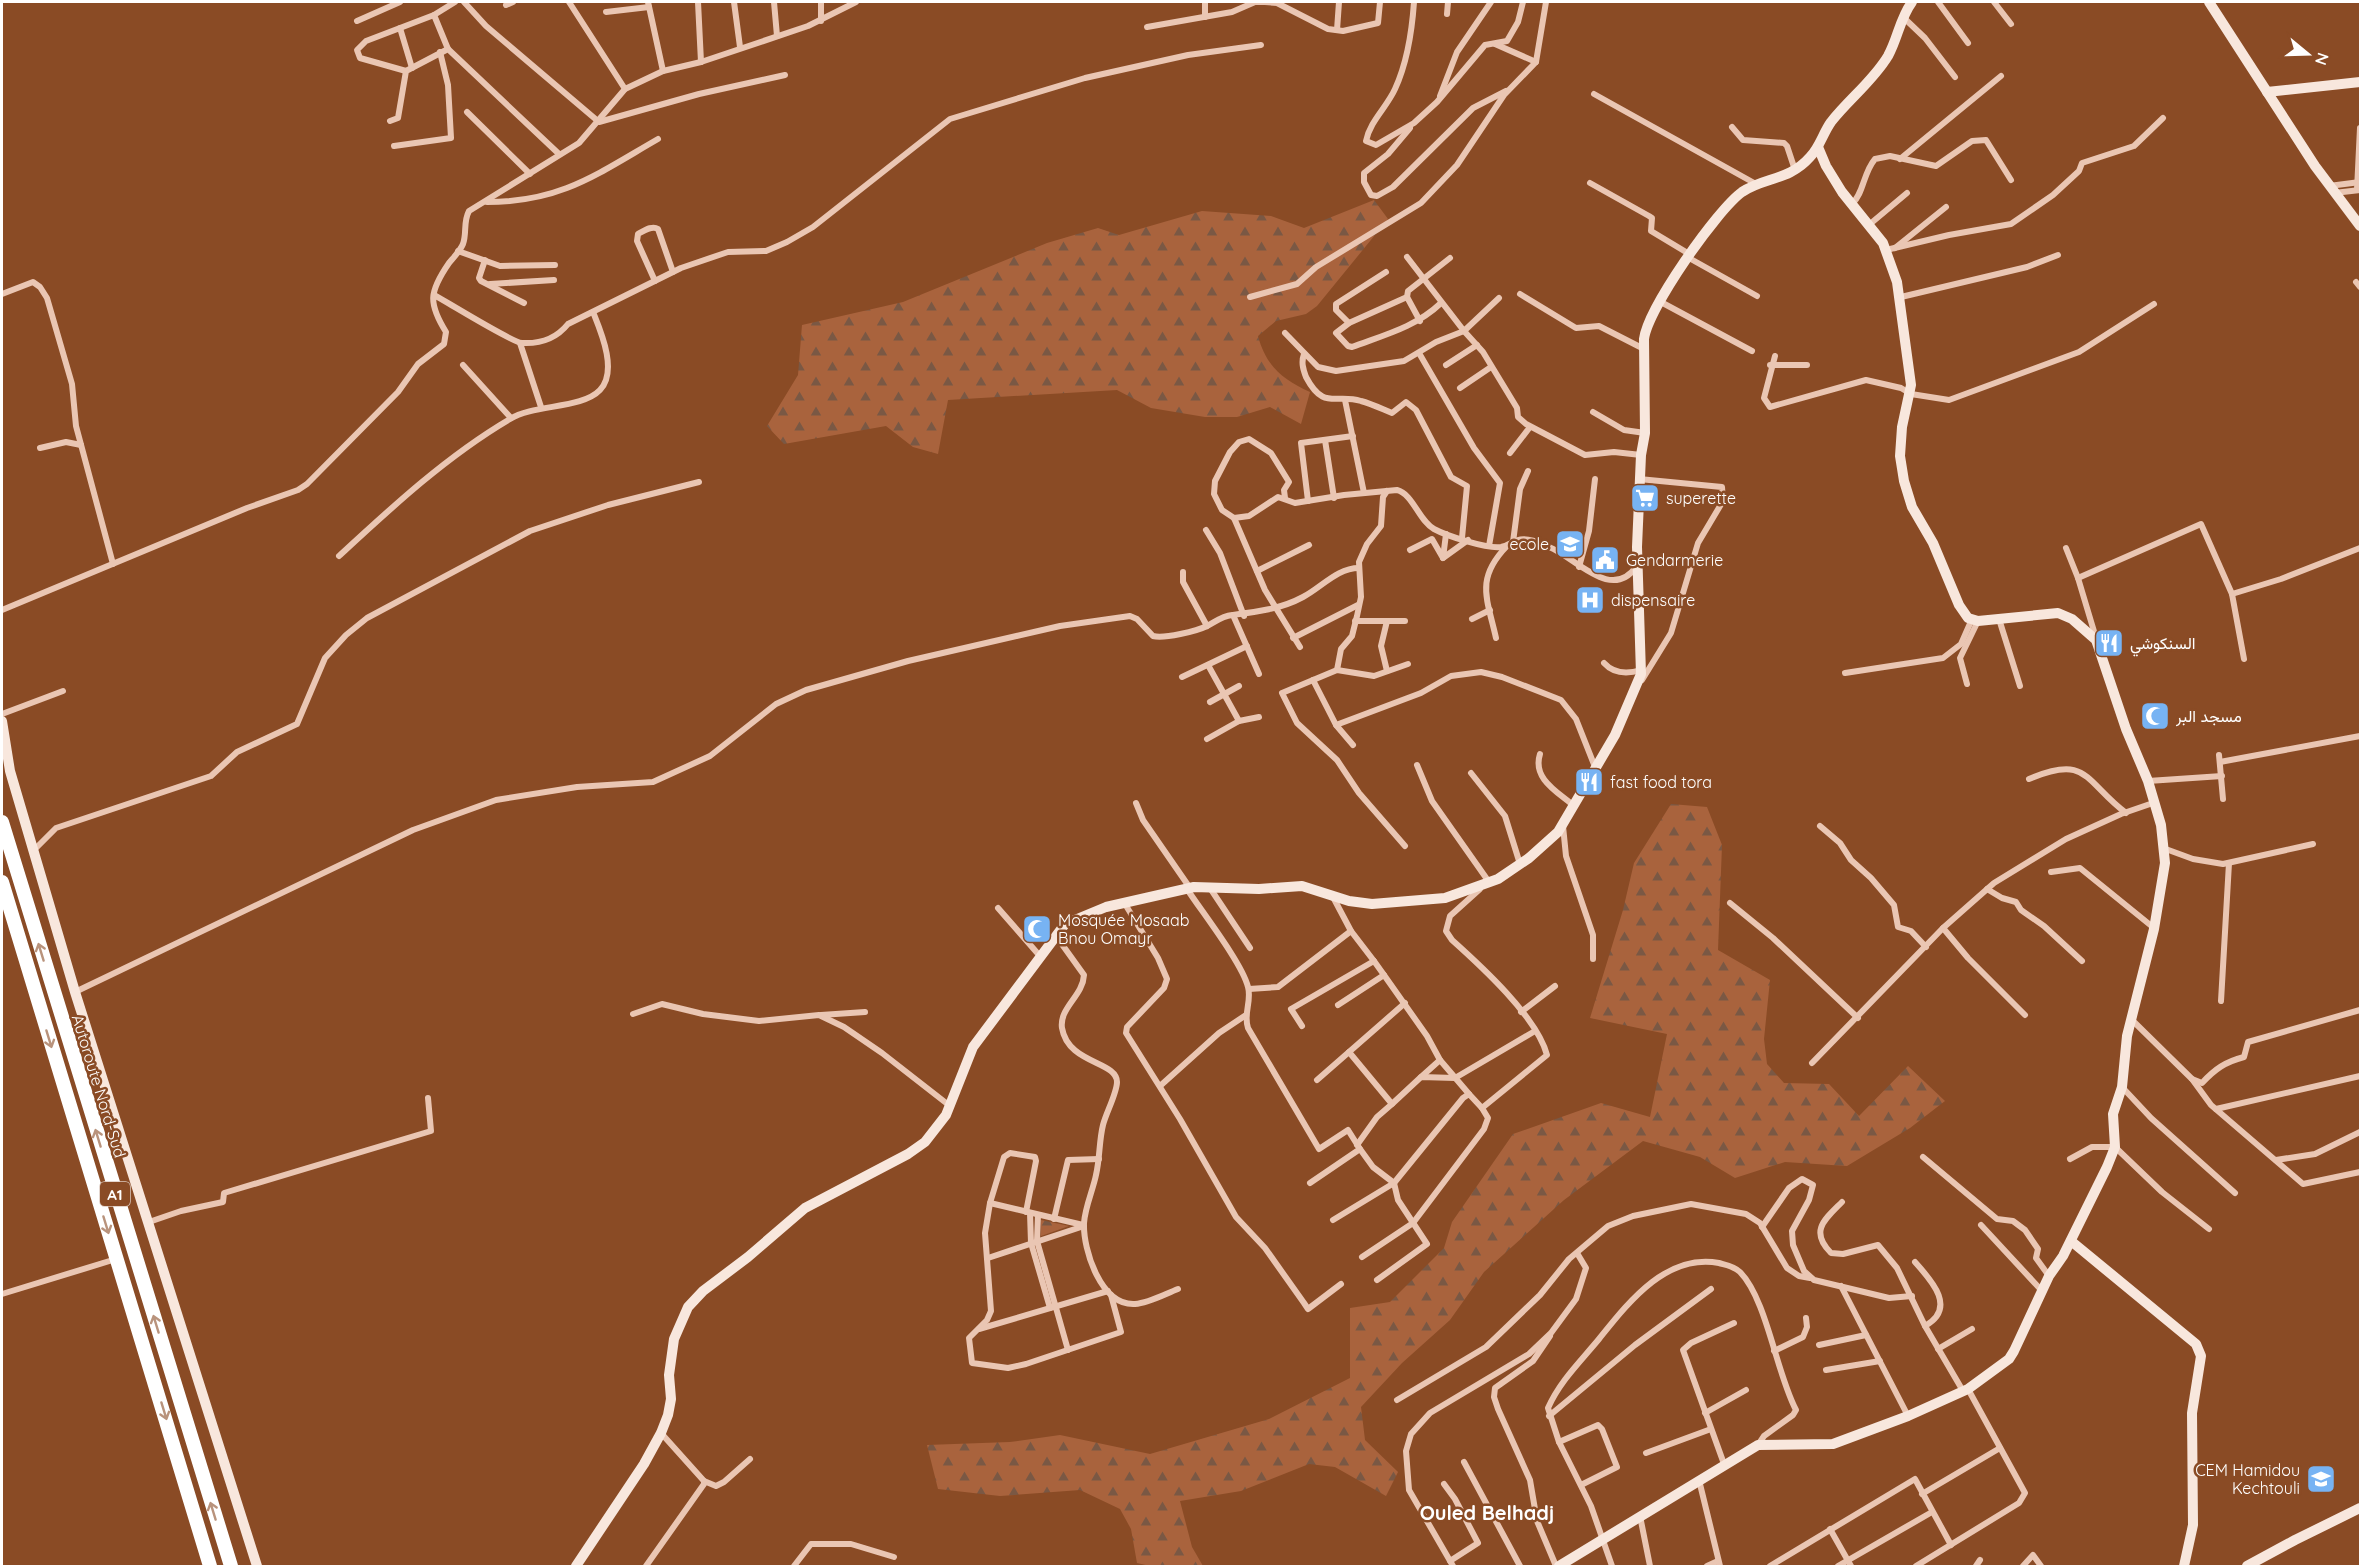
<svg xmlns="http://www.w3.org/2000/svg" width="2362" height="1568" font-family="Quicksand,Vazirmatn,sans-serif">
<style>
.forest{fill:url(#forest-firs)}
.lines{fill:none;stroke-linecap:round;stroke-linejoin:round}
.street{stroke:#eac6b3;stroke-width:6}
.secondary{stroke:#f8e7dd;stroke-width:10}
.highway{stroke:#fff;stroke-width:14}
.oneway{stroke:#b9937c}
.labels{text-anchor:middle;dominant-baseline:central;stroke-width:5;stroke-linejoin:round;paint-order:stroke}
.shield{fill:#8a4b25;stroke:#dcc9be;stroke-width:1.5}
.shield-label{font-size:15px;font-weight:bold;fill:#fff}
.poi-label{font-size:16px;fill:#fff;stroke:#8a4b25;text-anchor:start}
.street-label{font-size:16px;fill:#fff;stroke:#8a4b25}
.quarter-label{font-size:20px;font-weight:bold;fill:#fff;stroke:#8a4b25}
</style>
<defs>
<pattern id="forest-firs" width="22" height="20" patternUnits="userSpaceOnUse" patternTransform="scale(1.5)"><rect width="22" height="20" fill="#a9633d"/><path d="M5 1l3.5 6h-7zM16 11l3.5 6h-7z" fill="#7a5844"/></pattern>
</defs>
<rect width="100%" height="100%" fill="#8a4b25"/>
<!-- forest -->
<g class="forest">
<path d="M1374,200L1388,219L1317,306L1306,314L1276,321L1258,336C1266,366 1282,379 1310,392L1301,424L1270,407L1237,417H1205L1151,408L1117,390L948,400L938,454L913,447L886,426L784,444L767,426L798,375L802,325L903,302L1047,243L1098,228L1119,235L1202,211L1271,216L1304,228Z"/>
<polygon points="1671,804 1707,807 1722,845 1718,950 1770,980 1764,1039 1767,1064 1784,1083 1829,1084 1859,1116 1908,1066 1945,1101 1910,1128 1847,1166 1785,1162 1735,1178 1700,1157 1643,1141 1564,1200 1484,1272 1450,1320 1402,1363 1361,1407 1365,1440 1398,1472 1386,1496 1335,1467 1309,1464 1241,1491 1180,1501 1192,1547 1203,1566 1150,1566 1137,1563 1131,1529 1120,1509 1080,1490 1000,1496 938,1489 927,1445 1010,1442 1060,1435 1150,1454 1269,1419 1350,1378 1350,1308 1390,1302 1444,1248 1452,1222 1513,1134 1601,1103 1650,1117 1667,1034 1590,1018 1623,910 1634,863"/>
<polygon points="1041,1220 1069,1226 1041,1236"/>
</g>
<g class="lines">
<!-- street -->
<g class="street">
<polyline points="464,2 486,26 599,122 699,94 785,75"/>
<polyline points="569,2 625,89"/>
<polyline points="648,2 663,71"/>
<polyline points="698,2 701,62"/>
<polyline points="734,2 740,47"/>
<polyline points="774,2 777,36"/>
<polyline points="821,2 821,21"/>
<path d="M1414,2C1412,31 1408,61 1395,89C1387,107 1370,121 1366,141L1376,145L1414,123L1437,102L1485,45L1507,41L1518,22L1523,2"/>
<polyline points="1938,2 1968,43"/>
<polyline points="1994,2 2011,24"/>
<polyline points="506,5 513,2"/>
<polyline points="606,12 649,7"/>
<polyline points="1447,14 1448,2"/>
<polyline points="1205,17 1205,2"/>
<polyline points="1903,17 1925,38 1955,77"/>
<polyline points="357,21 400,2"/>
<polyline points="1147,27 1232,12 1255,2 1265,2 1277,3 1328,29 1343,31 1378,23 1380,2"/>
<polyline points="400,28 412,68"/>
<polyline points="1337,30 1339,2"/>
<polyline points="1495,44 1536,62"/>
<polyline points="448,49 434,15 455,2"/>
<polyline points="406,71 360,58 357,50 366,41 434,15"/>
<polyline points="1594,94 1756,184"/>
<polyline points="1440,96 1457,52 1491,2"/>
<polyline points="467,112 530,174"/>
<polyline points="390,121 398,118 406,71 448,49 559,154"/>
<polyline points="1732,127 1743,140 1784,143 1787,146 1795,170"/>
<polyline points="1410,128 1388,154 1364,173 1364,182 1371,195 1377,196 1393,187 1473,108 1506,91"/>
<polyline points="394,146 451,138 448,85 440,52"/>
<polyline points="1900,159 2001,76"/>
<polyline points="1590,183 1649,216 1652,218 1651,231 1691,255"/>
<polyline points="2329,186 2360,182"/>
<polyline points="2357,190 2360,128"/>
<polyline points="2334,193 2360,190"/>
<path d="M487,202C561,202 597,174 658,139"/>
<path d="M1852,204C1864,193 1863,173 1875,159L1890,156L1936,166L1972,141L1986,140L2011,180"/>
<polyline points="1870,224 1907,193"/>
<polyline points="1895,248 1946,207"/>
<polyline points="1886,250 1949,235 2011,224 2053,195 2079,171 2082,163 2134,146 2163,118"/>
<polyline points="458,251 500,266 555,265"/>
<polyline points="1407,257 1464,331 1499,298"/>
<polyline points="1689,258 1757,296"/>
<polyline points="485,260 479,278 481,281 524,303"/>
<path d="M655,281L637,241L638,234C644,231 652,225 658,229L673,272"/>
<polyline points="2356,282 2360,287"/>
<polyline points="490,284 554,280"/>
<polyline points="2,294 33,282 40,287 47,298 72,384 76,426 113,564"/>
<polyline points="1520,294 1576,328 1599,326 1644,349"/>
<path d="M434,295C449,303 511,342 522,343C541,344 556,339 568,324L681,268L728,252L766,251L787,242L813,227L950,119L1085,78L1188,55L1261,45"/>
<polyline points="1250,297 1297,284 1316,267 1421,203 1457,165 1504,95 1536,62 1546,2"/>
<polyline points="1407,297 1420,321"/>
<polyline points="1901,297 2027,267 2058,255"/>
<polyline points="1659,301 1752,351"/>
<path d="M1441,303C1416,327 1384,335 1352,347L1348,346L1336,333L1349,323L1407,297L1408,291L1450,258"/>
<polyline points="1349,323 1336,310 1336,304 1386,272"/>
<polyline points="1285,333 1318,367 1336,371 1404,361 1436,342 1464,331 1483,352 1517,408 1518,417 1526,424 1585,455 1614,452 1641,455"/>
<polyline points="520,343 541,407"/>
<polyline points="1419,353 1474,448 1500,483 1489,546"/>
<path d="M1304,354C1301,362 1303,369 1306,377C1324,411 1335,393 1361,401C1372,404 1382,409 1392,413L1406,402L1416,410L1451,477L1467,486L1462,538"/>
<polyline points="1775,356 1764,398 1770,407 1866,380 1901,388 1911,394 1949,400 2079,352 2154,304"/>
<polyline points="463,365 511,418"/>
<polyline points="1446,365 1477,345"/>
<polyline points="1770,365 1807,365"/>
<polyline points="1460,388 1491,367"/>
<polyline points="1345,400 1364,493"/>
<polyline points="1593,412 1624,430 1645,433"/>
<polyline points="1325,440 1334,498"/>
<polyline points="40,448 66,442 81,445"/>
<polyline points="1510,453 1530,427"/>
<polyline points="1639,479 1722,487 1723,501 1698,543 1671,633 1642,680"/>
<polyline points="1285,498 1284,490 1289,482 1271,453 1249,439 1239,442 1230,452 1215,481 1214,494 1222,510 1234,518 1265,590 1300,647"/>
<polyline points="1308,501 1301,443 1353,436"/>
<path d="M1234,518L1249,516L1278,497L1295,503L1344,495L1397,490C1413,494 1419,521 1434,529C1447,536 1487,549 1501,547C1507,546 1512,542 1518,540C1527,537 1540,543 1549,547C1575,557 1611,602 1636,567"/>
<polyline points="1206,530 1220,553 1244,616"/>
<polyline points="1446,534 1443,558 1468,540"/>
<polyline points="1513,542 1520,489 1528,471"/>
<polyline points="2066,548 2078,578 2096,638"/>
<polyline points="1410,550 1432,539 1443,558"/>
<path d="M339,556C392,507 447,456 510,419C534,404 582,409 600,390C618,371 601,332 593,312"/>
<polyline points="1579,567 1589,531 1595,479"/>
<polyline points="1257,571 1309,545"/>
<polyline points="1183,572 1183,582 1207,626"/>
<polyline points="2078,578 2201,524 2232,594 2244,659"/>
<polyline points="2232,594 2281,579 2360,548"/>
<path d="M2,610L247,508L298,490L307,484L398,392L418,364L444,344L446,332C428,303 429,292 449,263C454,257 460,251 463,244C467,233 463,222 469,211L579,143L625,89L663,71L701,62L808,26L856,2"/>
<polyline points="1233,615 1259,674"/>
<polyline points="1472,619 1490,610"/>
<polyline points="1999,619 2020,686"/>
<polyline points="1355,621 1405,621"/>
<polyline points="1293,638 1358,605"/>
<path d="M1496,638C1487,598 1475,579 1507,546"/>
<path d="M1604,663C1614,674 1628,674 1641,670"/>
<polyline points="1208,665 1239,721"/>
<polyline points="1337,670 1341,649 1352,636 1357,616 1361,597 1359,562 1367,544 1381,526 1383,497 1387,491"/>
<polyline points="1387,671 1381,646 1387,621"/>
<polyline points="1845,673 1943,658 1961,644 1972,619"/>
<polyline points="1182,677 1247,646"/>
<polyline points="1313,680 1336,725 1353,745"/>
<polyline points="1967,684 1960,658 1978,621"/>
<polyline points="1210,702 1239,686"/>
<polyline points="2,714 63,691"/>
<polyline points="1336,725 1421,693 1451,676 1481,672 1502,677 1561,700 1576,719 1595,767"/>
<polyline points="1207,739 1239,721 1259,717"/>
<path d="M1540,754C1532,779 1558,792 1574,806"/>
<polyline points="2219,755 2223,799"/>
<polyline points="2220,762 2360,736"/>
<polyline points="1417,765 1432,801 1489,882"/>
<polyline points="1471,773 1505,816 1520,864"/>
<path d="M2029,779C2088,754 2084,781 2126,813"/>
<polyline points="2148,781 2222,776"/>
<polyline points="1136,803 1143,820 1190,888"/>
<polyline points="1563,826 1566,856 1593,935 1593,959"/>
<polyline points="1820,826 1840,843 1851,860 1871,878 1894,905 1898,927 1911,931 1926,947"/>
<polyline points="1405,846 1359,793 1337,760 1297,723 1282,693 1337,670 1374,676 1408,664"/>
<polyline points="2163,848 2193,859 2223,864 2313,844"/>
<polyline points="34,850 56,828 211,776 237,752 297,724 325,658 346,635 367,618 530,531 608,505 699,482"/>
<polyline points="2051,872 2080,868 2154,928"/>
<polyline points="1210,888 1250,948"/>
<path d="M1187,889C1202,912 1242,963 1248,987C1252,1001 1243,1014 1248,1028L1319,1149L1348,1130L1360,1149"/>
<polyline points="1987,889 2002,898 2016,902 2021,910 2044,926 2082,961"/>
<polyline points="1730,903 1773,938 1858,1018"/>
<polyline points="1125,904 1158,958 1167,979 1164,988 1127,1027 1126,1033 1180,1119 1236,1217 1265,1248 1304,1303 1308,1309 1341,1284"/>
<polyline points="998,908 1039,955"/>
<polyline points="1943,928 1968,958 2025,1015"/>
<path d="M1056,936L1084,975C1083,996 1059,1008 1062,1028C1068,1064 1117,1061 1117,1082C1117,1093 1106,1113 1103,1125C1099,1141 1100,1158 1096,1175C1093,1190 1085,1207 1084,1223C1083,1250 1101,1306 1135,1304C1149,1303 1165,1294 1178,1289"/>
<polyline points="1384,975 1427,1036 1440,1060"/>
<polyline points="1249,989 1278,987 1351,931"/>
<path d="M75,992L413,830L496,800L577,787L653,782L710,756L776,704L806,690L908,661L1060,626L1130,616L1137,619L1153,636C1164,639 1197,631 1207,626C1215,622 1222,616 1232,615C1256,612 1281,609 1303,597C1322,587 1337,568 1359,568"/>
<polyline points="2221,1001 2229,863"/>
<polyline points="1405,1003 1349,1052 1392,1104 1421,1077 1455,1078 1535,1031"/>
<polyline points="1338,1005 1384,975 1374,961"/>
<polyline points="1521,1012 1555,986"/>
<polyline points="633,1014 662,1004 703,1014 759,1021 819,1015 844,1027 882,1053 950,1106"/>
<polyline points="821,1015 865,1012"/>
<polyline points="2132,1020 2192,1079 2211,1105 2303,1184 2360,1172"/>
<polyline points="1302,1026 1291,1009 1374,961 1351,931 1333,897"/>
<polyline points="1812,1063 1943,928 1994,883 2066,839 2121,814 2153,803"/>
<polyline points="1421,1077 1440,1060 1469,1094"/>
<path d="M2192,1079L2202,1083C2215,1069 2225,1062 2244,1057L2248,1042L2360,1010"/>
<polyline points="1317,1080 1349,1052"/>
<polyline points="1160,1086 1219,1033 1246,1015"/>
<polyline points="2122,1087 2151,1118 2235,1193"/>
<polyline points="2216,1109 2360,1076"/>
<polyline points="1357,1145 1377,1117 1392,1104"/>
<polyline points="1923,1157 1997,1219 2013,1221 2025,1230 2038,1249 2036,1258 2049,1276"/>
<polyline points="2070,1159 2092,1147 2115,1147 2162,1192 2209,1229"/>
<polyline points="2276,1160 2315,1154 2360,1132"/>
<polyline points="1310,1183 1360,1149 1373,1167 1394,1183 1398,1200 1427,1244 1377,1280"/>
<path d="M1842,1202C1825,1219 1809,1231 1831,1253L1843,1254L1878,1245L1897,1268L1925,1326"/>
<polyline points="990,1203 1083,1225"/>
<polyline points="1026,1212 1036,1161 1035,1157 1010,1153 1004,1157 990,1203 985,1233 991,1311 987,1320 969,1338 972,1363 1008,1368 1026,1364 1121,1332 1111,1295"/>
<polyline points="1030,1213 1031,1243 1050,1308"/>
<polyline points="1038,1215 1037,1241 1068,1350"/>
<polyline points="1054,1219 1068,1160 1099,1159"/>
<path d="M1333,1220L1394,1183L1463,1098L1469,1094L1482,1108L1547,1055C1537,1017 1481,966 1452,940L1446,931L1450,916L1480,889"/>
<polyline points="149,1222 181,1211 223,1202 224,1193 431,1131 428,1098"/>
<polyline points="1981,1225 2043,1292"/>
<polyline points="1762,1227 1789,1188 1802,1179 1813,1185 1809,1200 1792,1231 1793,1245 1804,1271 1814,1280 1889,1298 1912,1296"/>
<polyline points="1362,1257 1413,1223 1484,1129 1488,1118 1482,1108"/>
<polyline points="988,1258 1084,1226"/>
<path d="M1915,1262C1932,1281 1957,1308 1925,1326L1963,1391"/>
<polyline points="1841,1286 1908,1416"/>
<polyline points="2,1294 116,1259"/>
<polyline points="979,1329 1108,1291"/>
<polyline points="1550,1336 1533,1361 1495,1388 1494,1397 1498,1409 1530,1480 1537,1521 1556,1566"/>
<polyline points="1819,1345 1866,1335"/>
<polyline points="1938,1349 1972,1329"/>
<polyline points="1774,1351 1803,1337 1807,1327 1806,1318"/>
<polyline points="1826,1370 1880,1361"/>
<polyline points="1397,1400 1486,1347 1540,1295 1569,1259 1608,1226 1633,1216 1691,1204 1746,1214 1760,1223 1787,1268 1799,1276 1810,1278"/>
<polyline points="1705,1413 1746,1390"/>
<polyline points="1549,1416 1635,1345 1711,1289"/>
<polyline points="1559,1442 1598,1425 1602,1429 1617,1467 1581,1485"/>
<polyline points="1646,1453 1711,1429"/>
<polyline points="1464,1462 1520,1566"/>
<polyline points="1724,1464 1683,1350 1691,1343 1734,1323"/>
<polyline points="1699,1480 1720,1566"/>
<polyline points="704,1481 716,1486 724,1482 750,1459"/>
<polyline points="1444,1484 1455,1499 1478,1543 1450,1561"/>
<polyline points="1922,1494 2000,1448"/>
<polyline points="1640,1516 1650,1566"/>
<polyline points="1830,1529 1851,1566"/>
<polyline points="646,1566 704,1484 704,1481 661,1433"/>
<polyline points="794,1566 811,1544 851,1544 894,1557"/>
<polyline points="1453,1566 1409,1490 1406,1451 1411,1434 1430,1413 1529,1354 1551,1333 1576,1299 1586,1268 1577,1253"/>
<path d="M1612,1566L1591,1506L1559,1442L1548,1408C1560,1381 1580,1362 1599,1339C1628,1303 1666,1253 1719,1263C1726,1265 1734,1266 1740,1272C1767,1300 1776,1372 1796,1410L1793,1415L1764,1436L1758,1445"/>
<polyline points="1707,1566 1718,1561"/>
<polyline points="1770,1566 1915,1479 1951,1545"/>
<polyline points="1838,1566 1932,1512"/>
<polyline points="1916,1566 2019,1503 2025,1493 1968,1389"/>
<polyline points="1976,1566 1980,1560"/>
<polyline points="2023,1566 2033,1555 2041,1566"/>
</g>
<!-- secondary -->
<g class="secondary">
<polyline points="2209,2 2315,166 2360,226"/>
<polyline points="2267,92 2360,82"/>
<polyline points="2,721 10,771 75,992 257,1566"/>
<polyline points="2071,1241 2196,1344 2201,1356 2192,1413 2193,1525 2184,1566"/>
<path d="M576,1566L644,1464L661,1433L668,1415L671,1399L669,1375L674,1339L688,1307L703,1291L748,1257L805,1208L908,1154L925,1142L946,1115L973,1047L1065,924L1106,907L1194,887L1259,889L1302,886L1349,901L1372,904L1445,898L1498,879L1529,858L1558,832L1615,735L1641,674L1637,547L1641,455L1645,433L1644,339C1648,308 1717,210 1742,192C1764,177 1789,181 1810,157C1820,147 1823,133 1831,122C1849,99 1873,81 1888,56C1898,38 1900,18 1912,2"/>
<polyline points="1559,1566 1758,1445 1833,1444 1908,1416 1968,1389 2009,1359 2014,1351 2049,1276 2063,1256 2107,1167 2115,1147 2113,1114 2122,1087 2127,1036 2154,929 2165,863 2161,825 2148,781 2126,729 2096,640 2072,619 2058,613 1978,621 1968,618 1959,605 1933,543 1912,507 1904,481 1900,456 1902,427 1911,385 1897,282 1883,243 1842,192 1826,166 1818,147"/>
<polyline points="2247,1566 2295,1540 2360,1508"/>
</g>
<!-- highway -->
<g class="highway">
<polyline points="2,822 231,1566"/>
<polyline points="2,882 210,1566"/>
</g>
</g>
<!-- one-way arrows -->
<defs><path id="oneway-shaft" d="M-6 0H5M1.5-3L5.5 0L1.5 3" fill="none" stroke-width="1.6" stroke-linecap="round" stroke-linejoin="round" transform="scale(1.5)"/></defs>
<g class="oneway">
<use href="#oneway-shaft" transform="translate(41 952) rotate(-107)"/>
<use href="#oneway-shaft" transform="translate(49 1039) rotate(73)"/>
<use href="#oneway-shaft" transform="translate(98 1138) rotate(-107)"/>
<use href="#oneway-shaft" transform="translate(106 1225) rotate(73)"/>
<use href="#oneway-shaft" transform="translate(156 1324) rotate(-107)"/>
<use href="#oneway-shaft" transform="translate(164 1411) rotate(73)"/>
<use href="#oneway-shaft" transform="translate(213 1511) rotate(-107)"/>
</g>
<!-- icons -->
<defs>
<g id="supermarket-square" transform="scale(1.5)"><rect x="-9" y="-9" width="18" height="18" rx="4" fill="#77b3f3" stroke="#8a4b25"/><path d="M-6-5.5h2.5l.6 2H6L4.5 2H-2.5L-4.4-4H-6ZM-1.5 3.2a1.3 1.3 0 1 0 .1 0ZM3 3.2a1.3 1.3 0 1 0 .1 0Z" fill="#fff"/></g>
<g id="school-square" transform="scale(1.5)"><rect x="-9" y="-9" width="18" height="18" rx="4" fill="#77b3f3" stroke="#8a4b25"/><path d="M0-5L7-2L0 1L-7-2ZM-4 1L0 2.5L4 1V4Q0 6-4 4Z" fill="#fff"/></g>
<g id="civic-square" transform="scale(1.5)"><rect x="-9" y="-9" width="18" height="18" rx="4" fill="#77b3f3" stroke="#8a4b25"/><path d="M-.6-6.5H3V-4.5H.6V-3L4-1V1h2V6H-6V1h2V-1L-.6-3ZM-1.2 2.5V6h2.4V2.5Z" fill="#fff"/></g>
<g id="hospital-square" transform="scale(1.5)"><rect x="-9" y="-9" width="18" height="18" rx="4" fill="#77b3f3" stroke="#8a4b25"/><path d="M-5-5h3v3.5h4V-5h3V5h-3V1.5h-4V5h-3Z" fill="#fff"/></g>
<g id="restaurant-square" transform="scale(1.5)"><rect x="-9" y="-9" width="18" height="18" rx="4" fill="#77b3f3" stroke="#8a4b25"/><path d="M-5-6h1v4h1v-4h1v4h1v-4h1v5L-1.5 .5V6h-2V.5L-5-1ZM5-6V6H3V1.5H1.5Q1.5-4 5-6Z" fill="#fff"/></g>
<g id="mosque-square" transform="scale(1.5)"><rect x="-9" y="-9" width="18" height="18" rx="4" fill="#77b3f3" stroke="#8a4b25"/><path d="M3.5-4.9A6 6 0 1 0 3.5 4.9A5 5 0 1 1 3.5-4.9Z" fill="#fff"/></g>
</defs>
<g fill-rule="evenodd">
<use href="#supermarket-square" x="1645" y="498"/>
<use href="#school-square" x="1570" y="544"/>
<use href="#civic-square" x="1605" y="560"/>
<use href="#hospital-square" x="1590" y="600"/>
<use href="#restaurant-square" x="2109" y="643"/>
<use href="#mosque-square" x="2155" y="716"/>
<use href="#restaurant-square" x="1589" y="782"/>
<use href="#mosque-square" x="1037" y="929"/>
<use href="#school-square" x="2321" y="1479"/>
</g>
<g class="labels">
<!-- shield labels -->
<rect class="shield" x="100" y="1182" width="30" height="24" rx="4.5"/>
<g class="shield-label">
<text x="115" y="1194">A1</text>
</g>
<!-- poi labels -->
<g class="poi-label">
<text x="1666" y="498">superette</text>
<text x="1549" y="544" text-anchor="end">ecole</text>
<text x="1626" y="560">Gendarmerie</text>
<text x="1611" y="600">dispensaire</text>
<text x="2130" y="643">السنكوشي</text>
<text x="2176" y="716">مسجد البر</text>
<text x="1610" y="782">fast food tora</text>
<text x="1058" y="920">Mosquée Mosaab<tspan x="1058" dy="18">Bnou Omayr</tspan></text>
<text x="2300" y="1470" text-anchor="end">CEM Hamidou<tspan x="2300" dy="18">Kechtouli</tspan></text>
</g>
<!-- street labels -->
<g class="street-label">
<text transform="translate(99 1086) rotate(73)">Autoroute Nord-Sud</text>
</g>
<!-- quarter labels -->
<g class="quarter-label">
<text x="1487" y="1512">Ouled Belhadj</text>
</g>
</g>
<!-- border -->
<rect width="2362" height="1568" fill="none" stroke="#ffffff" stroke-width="6"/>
<!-- north arrow -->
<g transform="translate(2308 54) rotate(109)" stroke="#8a4b25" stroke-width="4.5" paint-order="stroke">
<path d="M0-4.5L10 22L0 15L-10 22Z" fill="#ffffff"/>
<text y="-9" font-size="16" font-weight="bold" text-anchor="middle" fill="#ffffff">N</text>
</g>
</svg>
